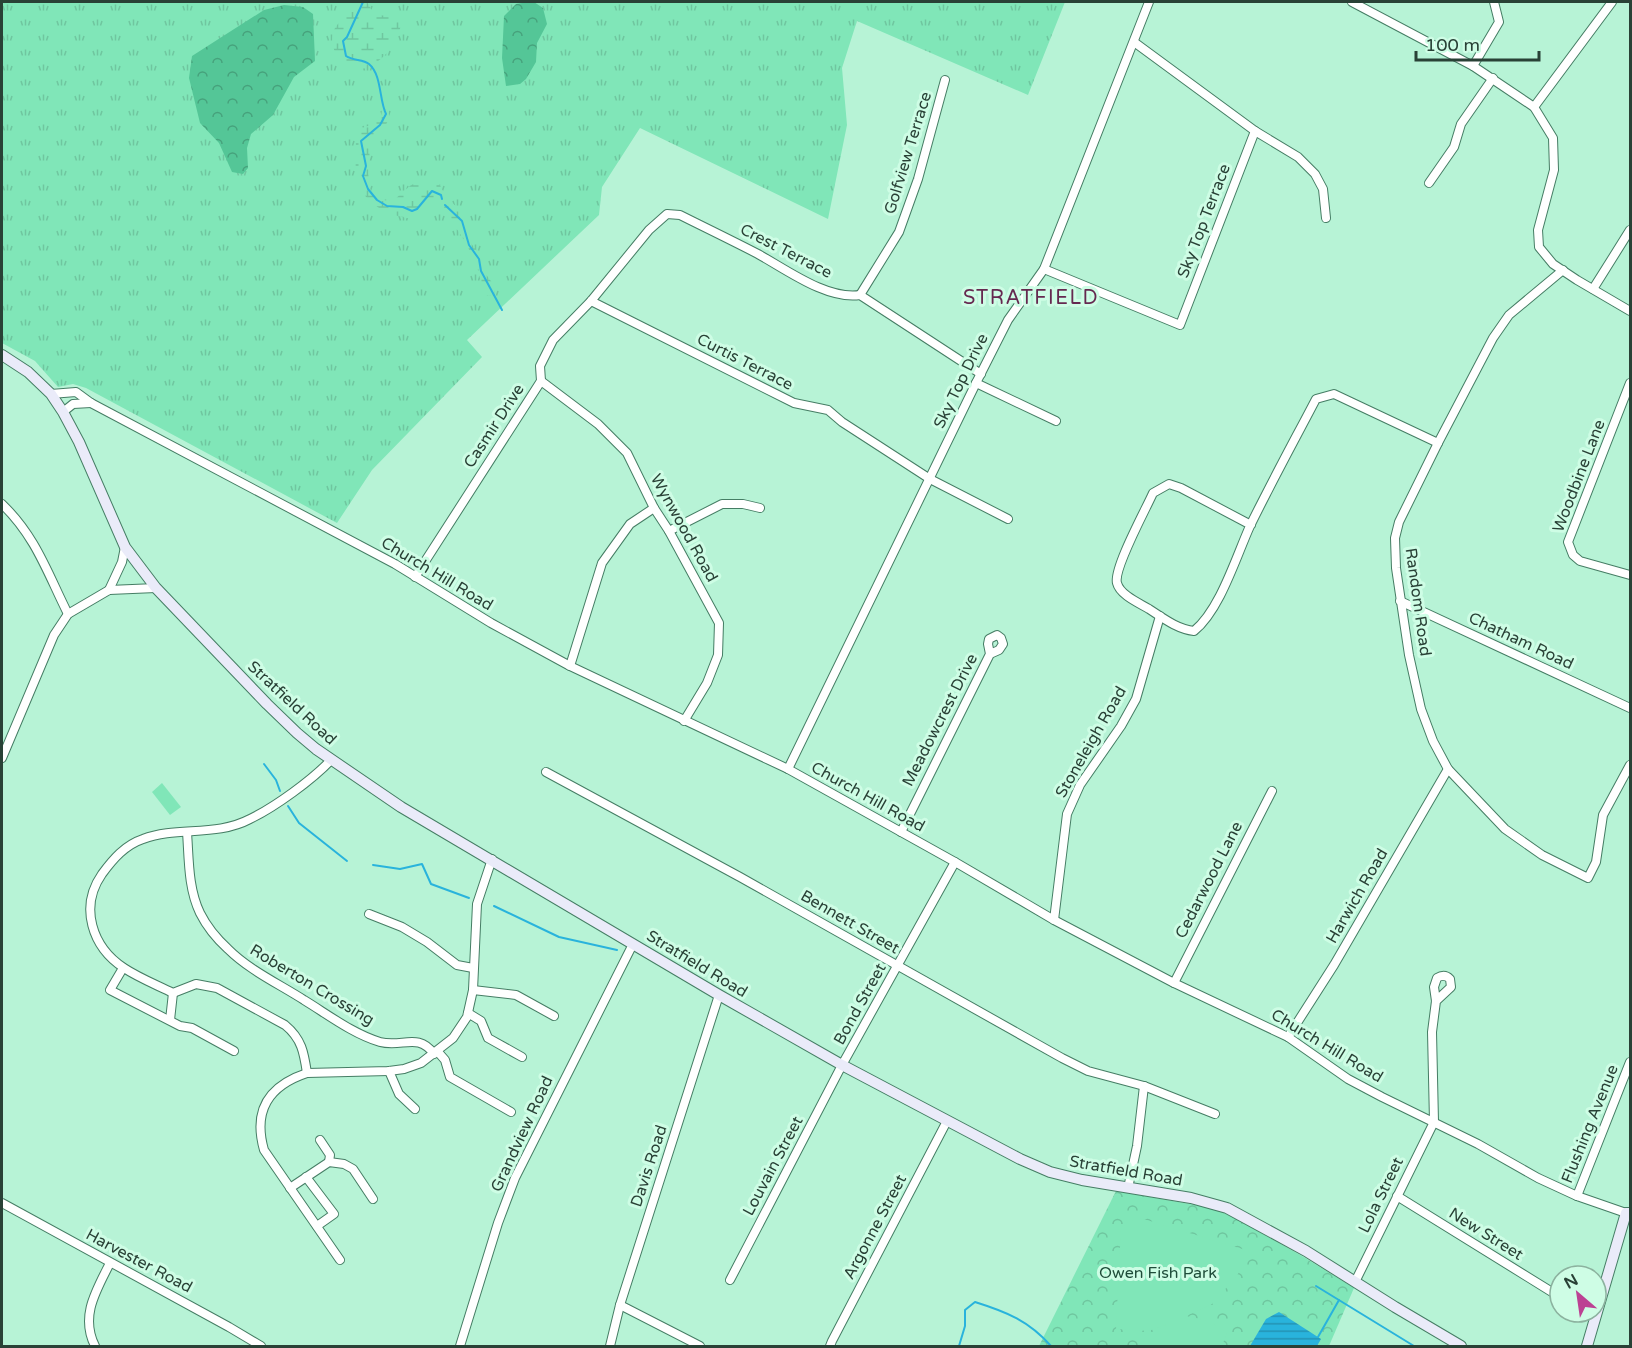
<svg xmlns="http://www.w3.org/2000/svg" width="1632" height="1348" font-family="'Varela Round',sans-serif">
<style>
.grass{fill:url(#grass-tufts)}
.forest{fill:url(#forest-crowns)}
.wetland{fill:url(#wetland-marsh)}
.park{fill:url(#park-crowns)}
.garden{fill:#80e6b8}
.water{fill:url(#water-rules)}
.lines{fill:none;stroke-linecap:round;stroke-linejoin:round}
.stream{stroke:#29b3dc;stroke-width:2}
.street-casing{stroke:#457d64;stroke-width:10}
.secondary-casing{stroke:#457d64;stroke-width:12}
.street{stroke:#fff;stroke-width:8}
.secondary{stroke:#eaebf9;stroke-width:10}
.labels{text-anchor:middle;dominant-baseline:central;stroke-width:6;stroke-linejoin:round;paint-order:stroke}
.street-label{font-size:16px;fill:#294136;stroke:#cefde5}
.park-label{font-size:16px;fill:#1f4d3a;stroke:#cefde5}
.quarter-label{font-size:20px;letter-spacing:1.5px;fill:#652950;stroke:#cefde5}
</style>
<defs>
<pattern id="grass-tufts" width="24" height="20" patternUnits="userSpaceOnUse" patternTransform="scale(1.5)"><rect width="24" height="20" fill="#80e6b8"/><path d="M3 7l-1-3M5 7V3M7 7l1-3M15 17l-1-3M17 17v-4M19 17l1-3" fill="none" stroke="#6fc69f"/></pattern>
<pattern id="forest-crowns" width="20" height="18" patternUnits="userSpaceOnUse" patternTransform="scale(1.5)"><rect width="20" height="18" fill="#54c697"/><path d="M2 6a3 3 0 1 1 6 0M12 15a3 3 0 1 1 6 0" fill="none" stroke="#46a27c"/></pattern>
<pattern id="wetland-marsh" width="20" height="14" patternUnits="userSpaceOnUse" patternTransform="scale(1.5)"><rect width="20" height="14" fill="#80e6b8"/><path d="M1 5h8M5 5V1M11 12h8M15 12V8" fill="none" stroke="#6fc69f"/></pattern>
<pattern id="park-crowns" width="20" height="18" patternUnits="userSpaceOnUse" patternTransform="scale(1.5)"><rect width="20" height="18" fill="#80e6b8"/><path d="M2 6a3 3 0 1 1 6 0M12 15a3 3 0 1 1 6 0" fill="none" stroke="#6fc69f"/></pattern>
<pattern id="water-rules" width="6" height="5" patternUnits="userSpaceOnUse" patternTransform="scale(1.5)"><rect width="6" height="5" fill="#29b3dc"/><path d="M0 2.5h6" fill="none" stroke="#2393b3"/></pattern>
</defs>
<rect width="100%" height="100%" fill="#b7f3d6"/>
<!-- grass -->
<polygon class="grass" points="2,2 1065,2 1028,95 857,21 842,68 847,125 828,219 640,128 602,187 599,215 467,340 482,357 372,470 337,523 86,388 73,384 58,387 35,361 2,343"/>
<!-- forest -->
<g class="forest">
<polygon points="528,2 534,2 543,8 547,24 537,43 536,62 526,79 520,84 506,86 502,58 504,16 516,4"/>
<polygon points="284,5 303,7 313,14 315,61 294,77 273,115 251,134 247,148 248,168 243,174 232,172 219,143 200,123 189,78 192,56 264,10"/>
</g>
<!-- wetland -->
<g class="wetland">
<path d="M361,2H367C377,22 385,13 403,16C399,39 389,58 367,67C363,69 358,71 354,70C338,67 327,42 335,28C341,18 354,12 361,2Z"/>
<path d="M388,109C394,129 372,129 370,145C369,150 370,155 369,160C368,179 365,204 394,200L411,185L430,179L438,182L444,193L442,199L415,219C389,217 359,203 356,173C355,159 357,144 355,130L371,125L381,118L382,110Z"/>
<polygon points="451,201 458,209 464,234 476,250 482,269 496,288 492,296 484,295 477,266 471,257 468,246 445,211 444,207"/>
</g>
<!-- park -->
<polygon class="park" points="1116,1191 1212,1208 1233,1217 1302,1256 1354,1288 1329,1346 1039,1346"/>
<!-- garden -->
<g class="garden">
<polygon points="162,783 181,807 170,815 152,792"/>
<polygon points="1137,1217 1252,1252 1236,1277 1212,1304 1186,1316 1210,1321 1227,1333 1222,1346 1148,1346 1161,1328 1167,1324 1149,1331 1116,1329 1121,1227"/>
</g>
<!-- water -->
<polygon class="water" points="1279,1312 1321,1339 1317,1346 1250,1346 1266,1319"/>
<g class="lines">
<!-- stream -->
<g class="stream">
<path d="M363,2L347,37L343,41L346,56C353,61 363,59 369,64C382,75 379,100 386,114L380,125L361,141L366,166L363,176L368,189L377,200L387,206L403,207L412,211L417,209L432,191L441,195L442,199"/>
<polyline points="445,205 462,221 469,245 479,259 481,271 502,310"/>
<polyline points="264,764 276,780 280,791"/>
<polyline points="288,806 299,823 347,861"/>
<polyline points="373,865 400,869 422,864 431,884 469,898"/>
<polyline points="494,906 559,937 617,950"/>
<polyline points="1316,1286 1414,1346"/>
<polyline points="1318,1337 1339,1300"/>
<path d="M959,1346L965,1326V1310L975,1302C1007,1312 1029,1321 1051,1346"/>
</g>
<!-- street casing -->
<g class="street-casing">
<g id="street">
<polyline points="1352,2 1473,66 1534,107 1553,138 1554,170 1538,230 1539,247 1553,264 1577,280 1630,311"/>
<polyline points="1134,42 1255,131 1298,157 1315,174 1323,189 1326,218"/>
<polyline points="1473,66 1499,22 1494,2"/>
<polyline points="1534,107 1612,2"/>
<polyline points="1429,183 1454,147 1461,124 1493,78"/>
<polyline points="1044,269 1180,325 1255,131"/>
<polyline points="1563,270 1509,315 1493,338 1438,443 1399,522 1395,538 1396,568 1409,655 1421,709 1433,741 1448,769 1505,829 1542,855 1588,878 1596,862 1603,815 1630,765"/>
<polyline points="1593,289 1630,230"/>
<polyline points="860,295 899,232 918,179 945,80"/>
<polyline points="591,301 794,403 828,410 842,422 930,479 1008,519"/>
<polyline points="541,381 598,424 627,453 654,508 669,531 719,623 718,655 707,683 684,721"/>
<polyline points="976,383 1056,421"/>
<polyline points="1630,383 1568,542 1573,555 1580,561 1630,575"/>
<polyline points="51,394 76,392 91,403 395,564 491,623 570,666 788,769 955,862 1054,920 1174,983 1288,1037 1348,1079 1382,1097 1478,1144 1538,1178 1577,1196 1626,1213"/>
<polyline points="63,412 73,404 91,403"/>
<path d="M2,504C36,537 47,572 68,614"/>
<path d="M1251,525L1181,488L1169,484L1153,493C1146,509 1113,569 1117,583C1120,595 1139,603 1149,609C1163,618 1177,629 1194,631C1220,610 1236,557 1250,526C1271,483 1294,441 1316,399L1334,394L1438,443"/>
<polyline points="669,531 722,504 743,504 760,508"/>
<path d="M415,577L541,381L540,366L553,340L591,301L649,230L667,214L680,215C706,228 733,241 758,254C787,270 827,300 860,295L981,374"/>
<polyline points="109,590 122,562 125,547"/>
<polyline points="1400,601 1630,708"/>
<polyline points="570,666 602,563 630,524 654,508"/>
<polyline points="2,758 54,635 68,614 109,590 156,588"/>
<polyline points="788,769 976,383 1008,320 1044,269 1149,2"/>
<polyline points="546,772 740,877 1062,1058 1088,1071 1144,1086 1215,1114"/>
<path d="M187,832C189,859 188,888 200,913C207,927 217,939 228,949C249,970 279,984 304,1000C327,1014 353,1034 380,1042C402,1048 418,1032 434,1054"/>
<polyline points="901,832 990,654 988,644 989,639 997,635 1001,638 1003,644 999,650 990,654"/>
<polyline points="369,914 402,927 427,942 457,965 473,968"/>
<polyline points="1054,920 1067,814 1080,785 1121,726 1136,699 1160,616"/>
<polyline points="123,968 110,990 180,1026 192,1028 234,1051"/>
<polyline points="1174,983 1272,791"/>
<polyline points="473,990 516,995 554,1016"/>
<polyline points="468,1013 481,1021 488,1038 522,1057"/>
<polyline points="170,1020 173,993"/>
<polyline points="1288,1037 1334,965 1448,769"/>
<polyline points="438,1052 445,1060 450,1077 511,1112"/>
<polyline points="389,1071 399,1094 415,1109"/>
<path d="M307,1073C304,1053 302,1039 285,1025L217,988L196,984L173,993C157,985 139,978 124,968C92,947 79,907 102,874C113,859 125,845 143,839C177,826 216,837 250,819C275,807 312,780 331,760"/>
<polyline points="320,1140 330,1155 329,1162"/>
<polyline points="306,1177 334,1214 317,1226"/>
<polyline points="290,1188 329,1162 344,1164 353,1169 373,1199"/>
<polyline points="1128,1188 1137,1146 1144,1086"/>
<polyline points="1397,1196 1560,1297"/>
<polyline points="1577,1196 1630,1062"/>
<polyline points="2,1203 229,1327 261,1346"/>
<path d="M340,1260L264,1150C253,1111 268,1086 307,1073L389,1071L404,1069L421,1063L453,1038L467,1017L473,990L477,904L492,859"/>
<polyline points="730,1280 842,1065 955,862"/>
<path d="M1355,1282L1434,1122L1432,1032L1436,1001L1434,987L1437,978C1442,975 1446,975 1450,979L1451,987L1436,1001"/>
<polyline points="620,1305 700,1346"/>
<polyline points="1584,1312 1595,1318"/>
<path d="M95,1346C80,1316 96,1291 110,1263"/>
<polyline points="460,1346 498,1223 515,1178 633,944"/>
<polyline points="610,1346 620,1305 719,995"/>
<polyline points="830,1346 832,1341 947,1121"/>
</g>
</g>
<!-- secondary casing -->
<g class="secondary-casing">
<g id="secondary">
<polyline points="2,355 28,372 51,394 63,412 79,442 125,547 156,588 267,704 297,733 316,749 401,807 719,995 842,1065 1020,1159 1050,1172 1082,1180 1191,1198 1227,1208 1306,1251 1395,1307 1461,1346"/>
<polyline points="1587,1346 1626,1213 1630,1213"/>
</g>
</g>
<!-- street -->
<use href="#street" class="street"/>
<!-- secondary -->
<use href="#secondary" class="secondary"/>
</g>
<g class="labels">
<!-- street labels -->
<g class="street-label">
<text transform="translate(908 153) rotate(-73)">Golfview Terrace</text>
<text transform="translate(1204 221) rotate(-69)">Sky Top Terrace</text>
<text transform="translate(786 251) rotate(27)">Crest Terrace</text>
<text transform="translate(745 362) rotate(27)">Curtis Terrace</text>
<text transform="translate(961 381) rotate(-64)">Sky Top Drive</text>
<text transform="translate(494 426) rotate(-57)">Casmir Drive</text>
<text transform="translate(1579 476) rotate(-69)">Woodbine Lane</text>
<text transform="translate(684 528) rotate(61)">Wynwood Road</text>
<text transform="translate(437 574) rotate(31)">Church Hill Road</text>
<text transform="translate(1418 602) rotate(82)">Random Road</text>
<text transform="translate(1521 641) rotate(25)">Chatham Road</text>
<text transform="translate(292 703) rotate(43)">Stratfield Road</text>
<text transform="translate(940 720) rotate(-63)">Meadowcrest Drive</text>
<text transform="translate(1091 742) rotate(-60)">Stoneleigh Road</text>
<text transform="translate(868 797) rotate(29)">Church Hill Road</text>
<text transform="translate(1209 880) rotate(-63)">Cedarwood Lane</text>
<text transform="translate(1357 896) rotate(-60)">Harwich Road</text>
<text transform="translate(850 922) rotate(30)">Bennett Street</text>
<text transform="translate(697 964) rotate(31)">Stratfield Road</text>
<text transform="translate(312 985) rotate(31)">Roberton Crossing</text>
<text transform="translate(860 1004) rotate(-61)">Bond Street</text>
<text transform="translate(1327 1046) rotate(31)">Church Hill Road</text>
<text transform="translate(1590 1124) rotate(-68)">Flushing Avenue</text>
<text transform="translate(522 1134) rotate(-65)">Grandview Road</text>
<text transform="translate(649 1166) rotate(-72)">Davis Road</text>
<text transform="translate(773 1166) rotate(-62)">Louvain Street</text>
<text transform="translate(1126 1171) rotate(10)">Stratfield Road</text>
<text transform="translate(1381 1195) rotate(-64)">Lola Street</text>
<text transform="translate(875 1227) rotate(-62)">Argonne Street</text>
<text transform="translate(1486 1234) rotate(32)">New Street</text>
<text transform="translate(139 1261) rotate(28)">Harvester Road</text>
</g>
<!-- park labels -->
<g class="park-label">
<text x="1158" y="1273">Owen Fish Park</text>
</g>
<!-- quarter labels -->
<g class="quarter-label">
<text x="1031" y="298">STRATFIELD</text>
</g>
</g>
<!-- border -->
<rect width="1632" height="1348" fill="none" stroke="#294136" stroke-width="6"/>
<!-- north arrow -->
<g transform="translate(1578 1294) rotate(331)"><circle r="28" fill="#cefde5" stroke="#8cb29f" stroke-width="1.5"/>
<path d="M0-4.5L10 22L0 15L-10 22Z" fill="#bc4193"/>
<text y="-9" font-size="16" font-weight="bold" text-anchor="middle" fill="#294136">N</text>
</g>
<!-- scale -->
<path d="M1416 51v9h123v-9" fill="none" stroke="#294136" stroke-width="3"/>
<text x="1425" y="51" font-size="18" fill="#294136" stroke="#cefde5" stroke-width="4.5" paint-order="stroke">100 m</text>
</svg>
